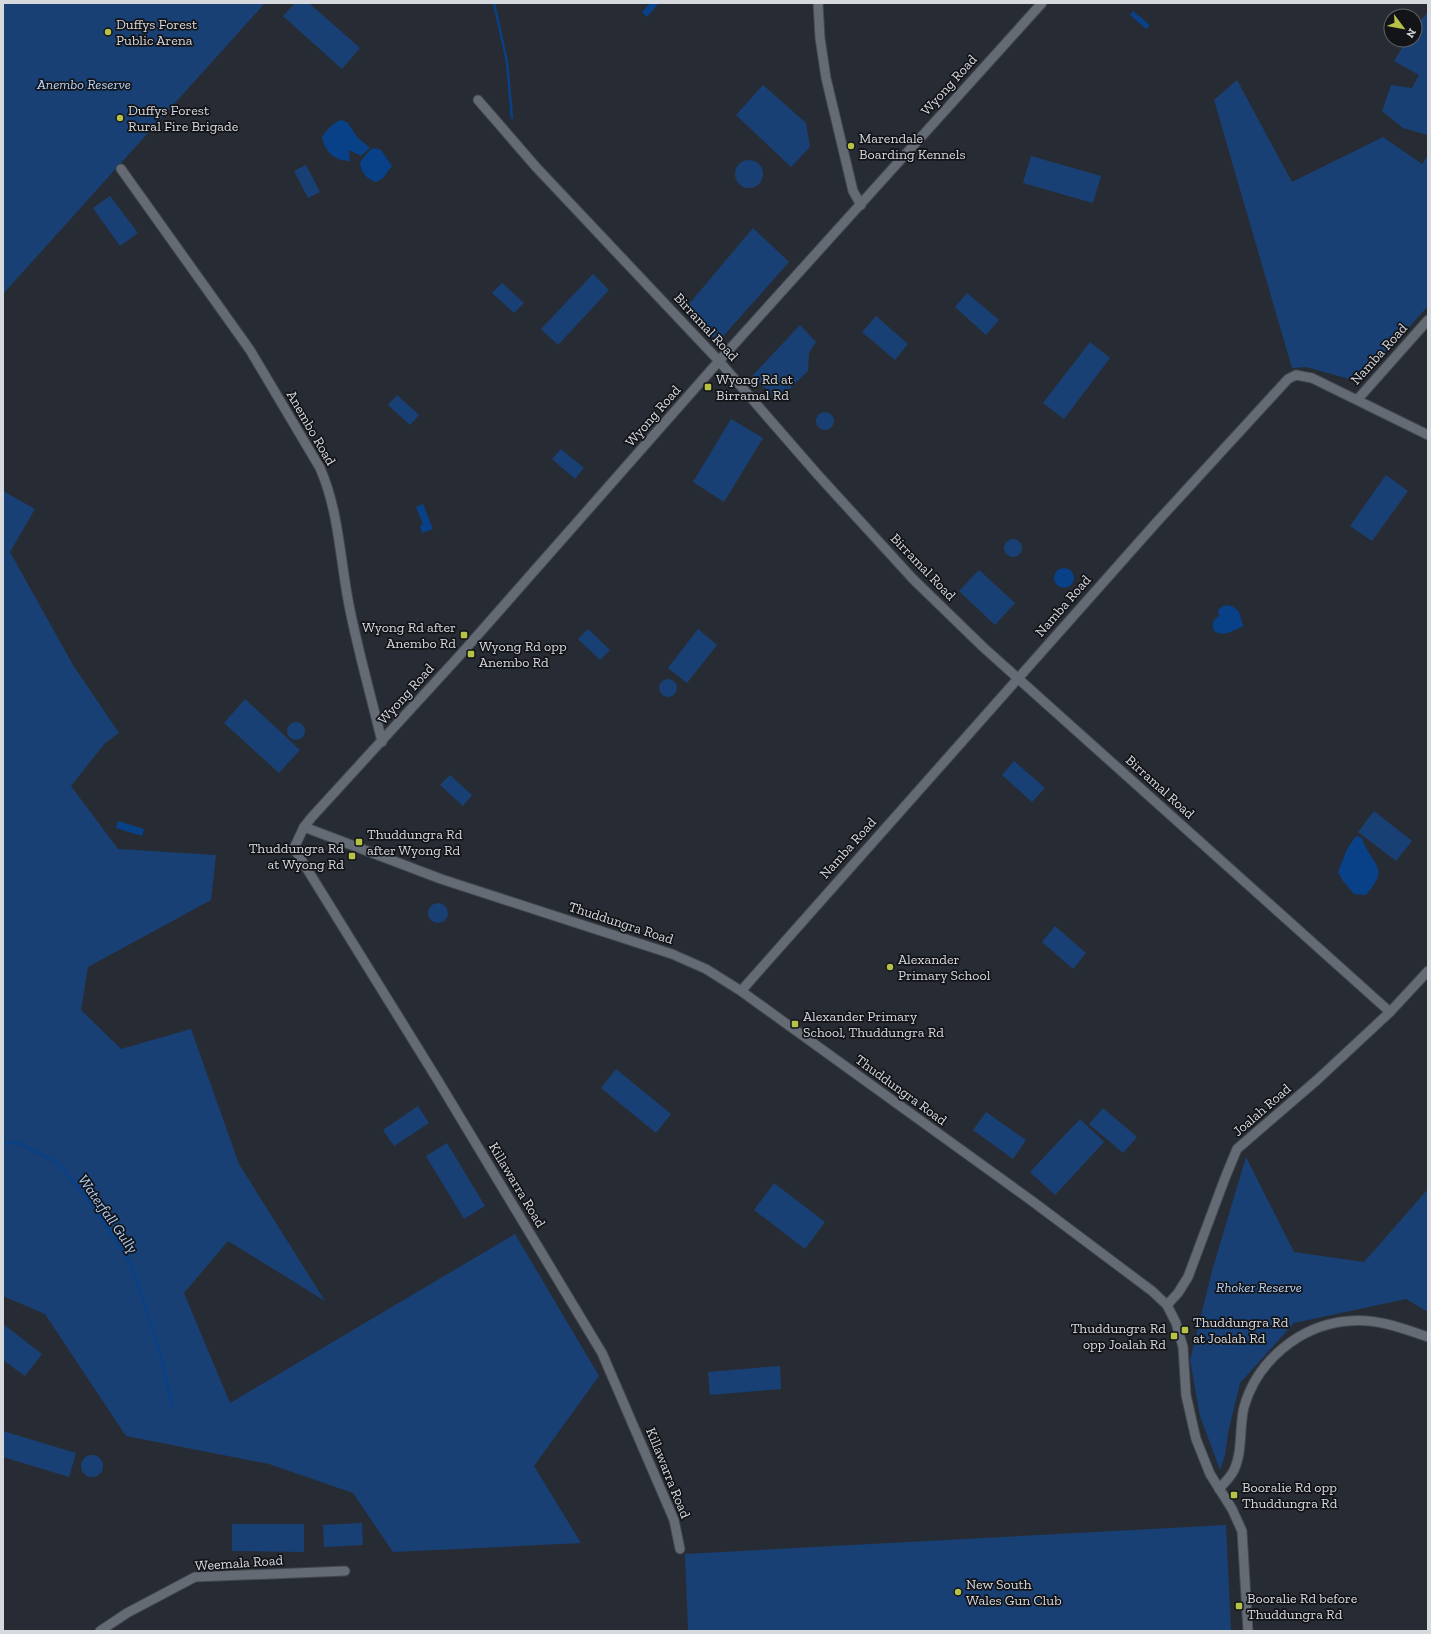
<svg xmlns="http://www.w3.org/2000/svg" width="1431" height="1634" font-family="'Zilla Slab',serif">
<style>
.green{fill:#194074}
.water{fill:#084187}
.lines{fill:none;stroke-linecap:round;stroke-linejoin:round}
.stream{stroke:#084187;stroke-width:2.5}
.street-casing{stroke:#43474e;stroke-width:11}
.street{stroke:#656b74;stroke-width:9}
.poi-dot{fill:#b8c147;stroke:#121418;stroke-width:1.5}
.labels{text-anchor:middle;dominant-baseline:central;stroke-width:3.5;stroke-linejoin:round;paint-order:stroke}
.poi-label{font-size:14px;fill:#d6d9de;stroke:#121418;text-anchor:start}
.park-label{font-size:14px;font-style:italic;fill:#b7d4fc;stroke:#121418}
.street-label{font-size:14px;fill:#d6d9de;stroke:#121418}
.water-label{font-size:15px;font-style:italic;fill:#b1cdf5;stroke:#121418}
</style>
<rect width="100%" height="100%" fill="#272c34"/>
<!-- green -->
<g class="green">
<polygon points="3,3 265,3 3,294"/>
<polygon points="295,3 309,3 360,48 342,69 283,16"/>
<polygon points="1428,12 1428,135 1403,128 1382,111 1391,85 1412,88 1419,75 1394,61 1407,40 1415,40 1415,27"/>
<polygon points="1237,80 1292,182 1383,137 1422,164 1428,155 1428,306 1360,382 1306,367 1292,368 1214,100"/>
<polygon points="763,85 806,123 810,147 791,167 736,115"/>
<polygon points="1031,156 1101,176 1093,203 1023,183"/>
<circle cx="749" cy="174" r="14"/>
<polygon points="306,165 320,192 308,198 294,171"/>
<polygon points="110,196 138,233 120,246 93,208"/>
<polygon points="753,228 789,262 718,342 684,310"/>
<polygon points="593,274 609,290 558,345 541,329"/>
<polygon points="502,283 524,303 514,313 492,293"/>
<polygon points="967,293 999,320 986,335 955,307"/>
<polygon points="876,316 908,344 895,360 862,332"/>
<polygon points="800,325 816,342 809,353 808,371 778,400 752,376"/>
<polygon points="1090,342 1110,358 1064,419 1043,403"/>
<polygon points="397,395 419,415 410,425 388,405"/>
<circle cx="825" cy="421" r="9"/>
<polygon points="731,419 763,438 724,502 693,482"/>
<polygon points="561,449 584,468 575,479 552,459"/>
<polygon points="1386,475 1408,491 1372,541 1350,526"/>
<polygon points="3,491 35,509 10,552 73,665 119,733 105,743 71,786 118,849 216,855 211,900 88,967 81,1010 121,1049 191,1029 239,1164 325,1301 228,1241 184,1293 230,1403 515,1234 599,1376 534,1466 581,1543 393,1552 353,1493 269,1464 126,1436 45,1314 3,1296"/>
<circle cx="1013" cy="548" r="9"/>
<polygon points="979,570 1015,603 995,625 959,591"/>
<polygon points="588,629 610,650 600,660 578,639"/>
<polygon points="698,629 717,645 687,683 668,668"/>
<circle cx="668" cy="688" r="9"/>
<polygon points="245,699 300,750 279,773 224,723"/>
<circle cx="296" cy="731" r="9"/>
<polygon points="1014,761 1045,788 1032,802 1002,775"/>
<polygon points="450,775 472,795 463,806 440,785"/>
<polygon points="1374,811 1412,841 1396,861 1358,832"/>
<circle cx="438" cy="913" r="10"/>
<polygon points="1055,926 1086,953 1073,969 1042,942"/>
<polygon points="616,1069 671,1114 656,1133 601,1088"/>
<polygon points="418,1106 429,1123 394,1146 383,1130"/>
<polygon points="1103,1108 1137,1137 1123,1153 1089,1124"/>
<polygon points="986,1112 1026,1140 1013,1159 973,1130"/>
<polygon points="1080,1119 1104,1142 1055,1195 1030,1172"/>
<polygon points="447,1143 485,1206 464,1219 426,1156"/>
<polygon points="1246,1157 1294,1252 1364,1262 1428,1189 1428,1312 1406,1299 1294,1323 1240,1383 1228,1433 1225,1455 1220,1470 1200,1416 1190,1360 1212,1271"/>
<polygon points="774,1183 825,1222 805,1249 754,1210"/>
<polygon points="3,1324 42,1354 25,1376 3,1360"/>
<polygon points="780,1366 781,1389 710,1395 708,1372"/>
<polygon points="3,1431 76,1453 69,1477 3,1457"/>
<circle cx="92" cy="1466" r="11"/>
<polygon points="362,1523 363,1545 324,1547 323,1525"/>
<polygon points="232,1524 304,1524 304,1552 232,1551"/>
<polygon points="1226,1525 1231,1631 688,1631 685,1554"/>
</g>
<!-- water -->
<g class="water">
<polygon points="650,3 658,4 647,17 642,12"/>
<polygon points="1133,11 1150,25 1146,29 1130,15"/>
<path d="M341,120L347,122L358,138L370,148L361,156L349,150L350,161C335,161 325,152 322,137C327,130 333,123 341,120Z"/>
<path d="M375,148L381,150L392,166L383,178L376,182C366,179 361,172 360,162L370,150Z"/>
<polygon points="423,504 433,529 422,533 420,526 423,524 416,507"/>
<circle cx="1064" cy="578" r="10"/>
<path d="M1227,605C1243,609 1238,615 1244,626C1232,630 1226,638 1214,631C1211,624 1213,620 1219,616L1218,610L1223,606Z"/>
<polygon points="118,821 144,829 142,836 116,828"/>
<path d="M1356,836L1362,838C1371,866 1392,866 1366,895L1354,894L1343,881L1338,872L1347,849Z"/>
</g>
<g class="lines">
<!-- stream -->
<g class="stream">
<polyline points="494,3 507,62 512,118"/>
<polyline points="3,1143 18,1143 59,1164 88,1200 126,1255 140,1289 163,1364 172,1406"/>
</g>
<!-- street casing -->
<g class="street-casing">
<g id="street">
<polyline points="818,3 820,38 826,78 853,191 861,205"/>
<polyline points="478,100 536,167 719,361 818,475 913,579 983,647 1390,1012"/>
<path d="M121,169L250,350L320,468C339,511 340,560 349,605C358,651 371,696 382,742"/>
<polyline points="1357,400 1428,320"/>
<polyline points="304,827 441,879 672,954 706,969 741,991 1032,1201 1152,1291 1167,1305 1176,1323 1183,1347 1186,1395 1196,1439 1210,1474 1232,1509 1242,1531 1248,1631"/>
<polyline points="741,991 1155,524 1288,379 1296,375 1312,378 1428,435"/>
<polyline points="1167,1305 1178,1293 1188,1277 1225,1178 1237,1149 1317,1080 1390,1012 1428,971"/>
<path d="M1219,1489C1224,1483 1231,1477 1234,1470C1243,1451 1239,1427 1244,1407C1257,1361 1300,1325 1348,1321C1376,1318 1402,1328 1428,1337"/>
<polyline points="680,1549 674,1520 602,1353 437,1079 294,848 304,827 311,818 461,654 719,361 1042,3"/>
<polyline points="100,1631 127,1613 195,1577 345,1571"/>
</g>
</g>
<!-- street -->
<use href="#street" class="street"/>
</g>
<!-- markers -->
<g class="poi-dot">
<circle cx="108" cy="32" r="4"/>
<circle cx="120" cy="118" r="4"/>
<circle cx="851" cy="146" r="4"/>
<rect x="704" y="383" width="8" height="8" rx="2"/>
<rect x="460" y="631" width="8" height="8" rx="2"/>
<rect x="467" y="650" width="8" height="8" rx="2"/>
<rect x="355" y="838" width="8" height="8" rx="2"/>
<rect x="348" y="852" width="8" height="8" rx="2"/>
<circle cx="890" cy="967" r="4"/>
<rect x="791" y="1020" width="8" height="8" rx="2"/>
<rect x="1181" y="1326" width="8" height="8" rx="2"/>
<rect x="1170" y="1332" width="8" height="8" rx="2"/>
<rect x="1230" y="1491" width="8" height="8" rx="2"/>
<circle cx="958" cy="1592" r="4"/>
<rect x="1235" y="1602" width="8" height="8" rx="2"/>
</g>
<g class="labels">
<!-- poi labels -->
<g class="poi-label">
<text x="116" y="24">Duffys Forest<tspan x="116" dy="16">Public Arena</tspan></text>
<text x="128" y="110">Duffys Forest<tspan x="128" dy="16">Rural Fire Brigade</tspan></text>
<text x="859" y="138">Marendale<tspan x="859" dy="16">Boarding Kennels</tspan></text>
<text x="716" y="379">Wyong Rd at<tspan x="716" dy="16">Birramal Rd</tspan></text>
<text x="456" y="627" text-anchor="end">Wyong Rd after<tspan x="456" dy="16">Anembo Rd</tspan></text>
<text x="479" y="646">Wyong Rd opp<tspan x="479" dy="16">Anembo Rd</tspan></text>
<text x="367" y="834">Thuddungra Rd<tspan x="367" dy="16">after Wyong Rd</tspan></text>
<text x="344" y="848" text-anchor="end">Thuddungra Rd<tspan x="344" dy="16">at Wyong Rd</tspan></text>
<text x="898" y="959">Alexander<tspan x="898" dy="16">Primary School</tspan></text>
<text x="803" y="1016">Alexander Primary<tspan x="803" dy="16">School, Thuddungra Rd</tspan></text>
<text x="1193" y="1322">Thuddungra Rd<tspan x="1193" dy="16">at Joalah Rd</tspan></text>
<text x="1166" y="1328" text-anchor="end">Thuddungra Rd<tspan x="1166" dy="16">opp Joalah Rd</tspan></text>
<text x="1242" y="1487">Booralie Rd opp<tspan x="1242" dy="16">Thuddungra Rd</tspan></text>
<text x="966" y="1584">New South<tspan x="966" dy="16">Wales Gun Club</tspan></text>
<text x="1247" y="1598">Booralie Rd before<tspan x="1247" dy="16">Thuddungra Rd</tspan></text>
</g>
<!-- park labels -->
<g class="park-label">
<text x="84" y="84">Anembo Reserve</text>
<text x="1259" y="1287">Rhoker Reserve</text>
</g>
<!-- street labels -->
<g class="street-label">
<text transform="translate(949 85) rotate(-48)">Wyong Road</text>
<text transform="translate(706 327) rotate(47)">Birramal Road</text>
<text transform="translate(1379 354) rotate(-48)">Namba Road</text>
<text transform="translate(653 416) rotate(-49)">Wyong Road</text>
<text transform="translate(311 428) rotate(60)">Anembo Road</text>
<text transform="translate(923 567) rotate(46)">Birramal Road</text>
<text transform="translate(1063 606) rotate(-49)">Namba Road</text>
<text transform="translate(406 694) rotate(-48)">Wyong Road</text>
<text transform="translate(1160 787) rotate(42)">Birramal Road</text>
<text transform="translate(848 848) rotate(-48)">Namba Road</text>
<text transform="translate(621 923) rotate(18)">Thuddungra Road</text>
<text transform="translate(901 1090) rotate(36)">Thuddungra Road</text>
<text transform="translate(1262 1110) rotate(-41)">Joalah Road</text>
<text transform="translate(517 1185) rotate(59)">Killawarra Road</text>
<text transform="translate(668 1473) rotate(68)">Killawarra Road</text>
<text transform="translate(239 1563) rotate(-4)">Weemala Road</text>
</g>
<!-- water labels -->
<g class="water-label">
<text transform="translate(108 1214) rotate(55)">Waterfall Gully</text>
</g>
</g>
<!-- border -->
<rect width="1431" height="1634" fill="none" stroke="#d6d9de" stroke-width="8"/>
<!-- north arrow -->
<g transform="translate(1403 28) rotate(122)"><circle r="19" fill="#121418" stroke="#606367"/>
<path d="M0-3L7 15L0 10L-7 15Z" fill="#b8c147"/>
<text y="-6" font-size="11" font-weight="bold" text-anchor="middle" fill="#d6d9de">N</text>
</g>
</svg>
